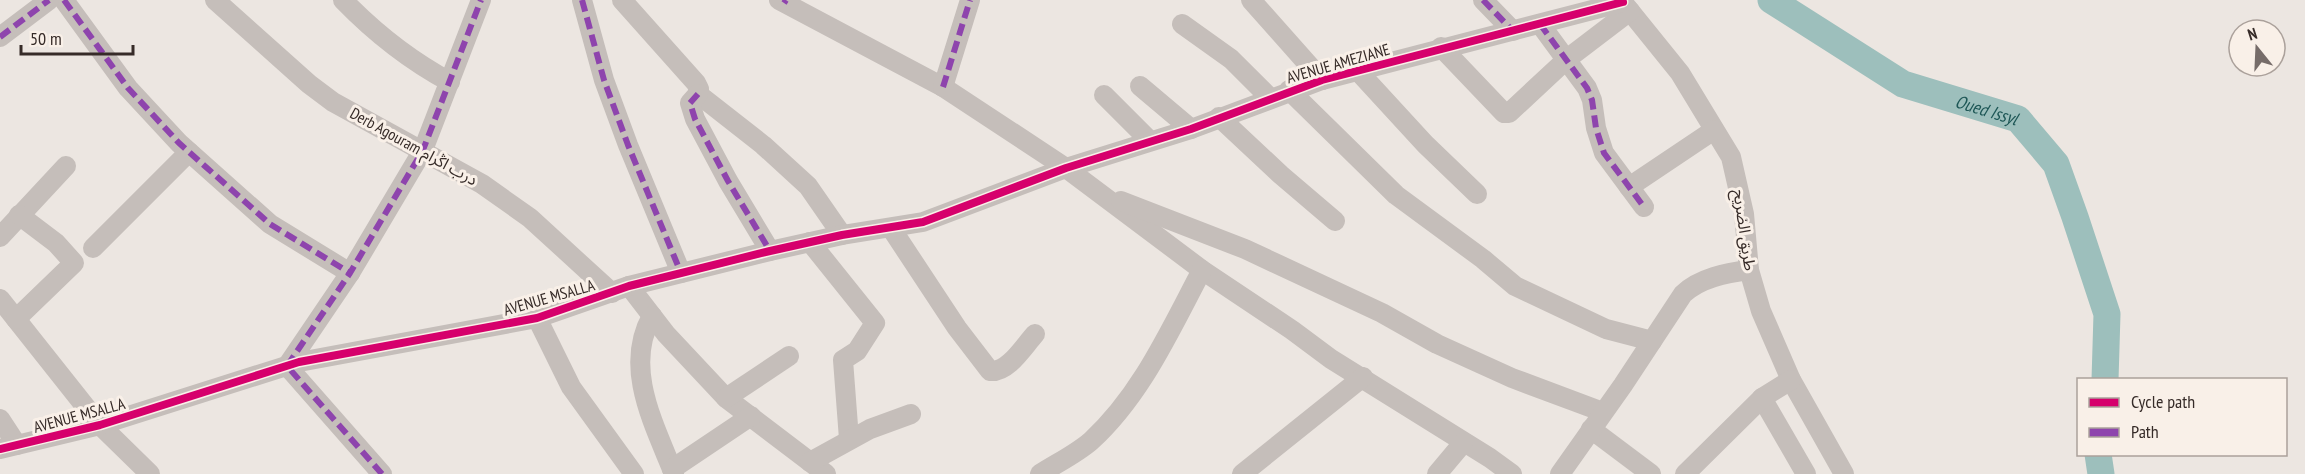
<svg xmlns="http://www.w3.org/2000/svg" width="2305" height="474" font-family="'PT Sans Narrow','Noto Sans Arabic',sans-serif">
<style>
.lines{fill:none;stroke-linecap:round;stroke-linejoin:round}
.river{stroke:#9dbfbc;stroke-width:27}
.minor{stroke:#c5beba;stroke-width:20}
.quiet{stroke:#8e44ad;stroke-width:6;stroke-dasharray:12 6;stroke-linecap:butt}
.cycleway-casing{stroke:#f9f0e8;stroke-width:11}
.cycleway{stroke:#d6006c;stroke-width:8}
.labels{text-anchor:middle;dominant-baseline:central;stroke-width:6;stroke-linejoin:round;paint-order:stroke}
.street-label{font-size:16px;fill:#362b28;stroke:#f9f0e8}
.water-label{font-size:18px;font-style:italic;fill:#1e5756;stroke:#f9f0e8}
</style>
<rect width="100%" height="100%" fill="#ece6e1"/>
<g class="lines">
<!-- river -->
<g class="river">
<path id="s1" d="M1771,0L1903,84L2018,119L2056,164L2075,217L2107,314L2105,380"/>
<polyline points="2098,454 2101,474"/>
</g>
<!-- minor -->
<g class="minor">
<polyline points="64,0 128,88 179,143 270,224 350,273"/>
<polyline points="215,0 309,84 333,102 482,184 530,218 612,293"/>
<path d="M343,0C375,33 409,60 450,82"/>
<polyline points="582,0 604,80 628,145 681,273"/>
<polyline points="622,0 696,83 699,89 698,94 763,145 808,186 842,235"/>
<polyline points="779,0 943,87 1066,168 1202,270 1292,330 1331,359 1490,458 1512,474"/>
<polyline points="1251,0 1322,80"/>
<polyline points="1483,0 1513,31"/>
<polyline points="1621,0 1680,73 1731,157 1744,214 1749,270 1761,311 1791,380 1844,474"/>
<polyline points="1182,24 1231,59 1270,98"/>
<polyline points="1540,24 1587,88 1592,100 1596,128 1604,153 1644,207"/>
<polyline points="0,37 49,0"/>
<polyline points="1441,47 1504,113 1509,113 1567,59 1630,11"/>
<polyline points="1357,70 1425,144 1477,194"/>
<polyline points="1140,86 1191,129"/>
<polyline points="943,87 970,0"/>
<polyline points="1289,90 1396,195 1483,259 1515,286 1606,329 1652,341"/>
<polyline points="698,94 690,103 695,119 728,181 770,251"/>
<polyline points="1104,95 1150,141"/>
<polyline points="1219,117 1281,175 1335,221"/>
<polyline points="1629,187 1714,130"/>
<polyline points="1121,201 1245,249 1382,313 1437,344 1512,378 1603,412"/>
<path d="M891,228L957,328L990,371C1008,373 1024,346 1035,334"/>
<polyline points="0,237 66,166"/>
<polyline points="810,242 875,323 857,351 843,360 849,439"/>
<polyline points="93,248 189,152"/>
<polyline points="629,286 666,334 726,398 826,474"/>
<polyline points="0,299 100,425 150,474"/>
<path d="M652,316C623,367 654,424 674,474"/>
<polyline points="537,318 571,387 634,474"/>
<polyline points="16,319 74,263 56,243 19,215"/>
<polyline points="726,398 789,356"/>
<polyline points="1762,398 1806,474"/>
<polyline points="0,419 17,445"/>
<polyline points="1591,429 1651,474"/>
<polyline points="0,449 100,425 299,362 537,318 629,286 770,251 842,235 923,222 1066,168 1191,129 1322,80 1623,2"/>
<polyline points="810,462 870,429 911,414"/>
<polyline points="672,469 751,416"/>
<polyline points="382,474 287,366 350,273 423,150 481,0"/>
<path d="M1040,474C1057,463 1076,454 1091,441C1142,394 1170,330 1202,270"/>
<polyline points="1242,474 1363,377"/>
<polyline points="1437,474 1463,443"/>
<path d="M1560,474L1623,385L1683,294C1700,278 1726,273 1749,270"/>
<polyline points="1685,474 1762,398 1791,380"/>
</g>
<!-- quiet -->
<g class="quiet">
<polyline points="64,0 128,88 179,143 270,224 350,273"/>
<polyline points="582,0 604,80 628,145 681,273"/>
<polyline points="1483,0 1513,31"/>
<polyline points="784,3 786,0"/>
<polyline points="1540,24 1587,88 1592,100 1596,128 1604,153 1644,207"/>
<polyline points="0,37 49,0"/>
<polyline points="943,87 970,0"/>
<polyline points="698,94 690,103 695,119 728,181 770,251"/>
<polyline points="382,474 287,366 350,273 423,150 481,0"/>
</g>
<!-- cycleway casing -->
<g class="cycleway-casing">
<polyline id="cycleway" points="0,449 100,425 299,362 537,318 629,286 770,251 842,235 923,222 1066,168 1191,129 1322,80 1623,2"/>
</g>
<!-- cycleway -->
<use href="#cycleway" class="cycleway"/>
</g>
<g class="labels">
<!-- street labels -->
<g class="street-label">
<text transform="translate(1338 63) rotate(-16)">AVENUE AMEZIANE</text>
<text transform="translate(414 146) rotate(29)">Derb Agouram درب اڭرام</text>
<text transform="translate(1745 230) rotate(82)">طريق الضريح</text>
<text transform="translate(549 297) rotate(-16)">AVENUE MSALLA</text>
<text transform="translate(79 415) rotate(-15)">AVENUE MSALLA</text>
</g>
<!-- water labels -->
<g class="water-label">
<text stroke="none"><textPath href="#s1" startOffset="244">Oued Issyl</textPath></text>
</g>
</g>
<!-- legend -->
<rect x="2077" y="378" width="210" height="78" fill="#f9f0e8" stroke="#aba19b" stroke-width="1.5"/>
<rect x="2089" y="398" width="30" height="9" fill="#d6006c" stroke="#aba19b" stroke-width="1.5"/>
<text x="2131" y="408" font-size="18" fill="#362b28">Cycle path</text>
<rect x="2089" y="428" width="30" height="9" fill="#8e44ad" stroke="#aba19b" stroke-width="1.5"/>
<text x="2131" y="438" font-size="18" fill="#362b28">Path</text>
<!-- north arrow -->
<g transform="translate(2257 48) rotate(342)"><circle r="28" fill="#f9f0e8" stroke="#aba19b" stroke-width="1.5"/>
<path d="M0-4.5L10 22L0 15L-10 22Z" fill="#766c69"/>
<text y="-9" font-size="16" font-weight="bold" text-anchor="middle" fill="#362b28">N</text>
</g>
<!-- scale -->
<path d="M21 45v9h112v-9" fill="none" stroke="#362b28" stroke-width="3"/>
<text x="30" y="45" font-size="18" fill="#362b28" stroke="#f9f0e8" stroke-width="4.5" paint-order="stroke">50 m</text>
</svg>
